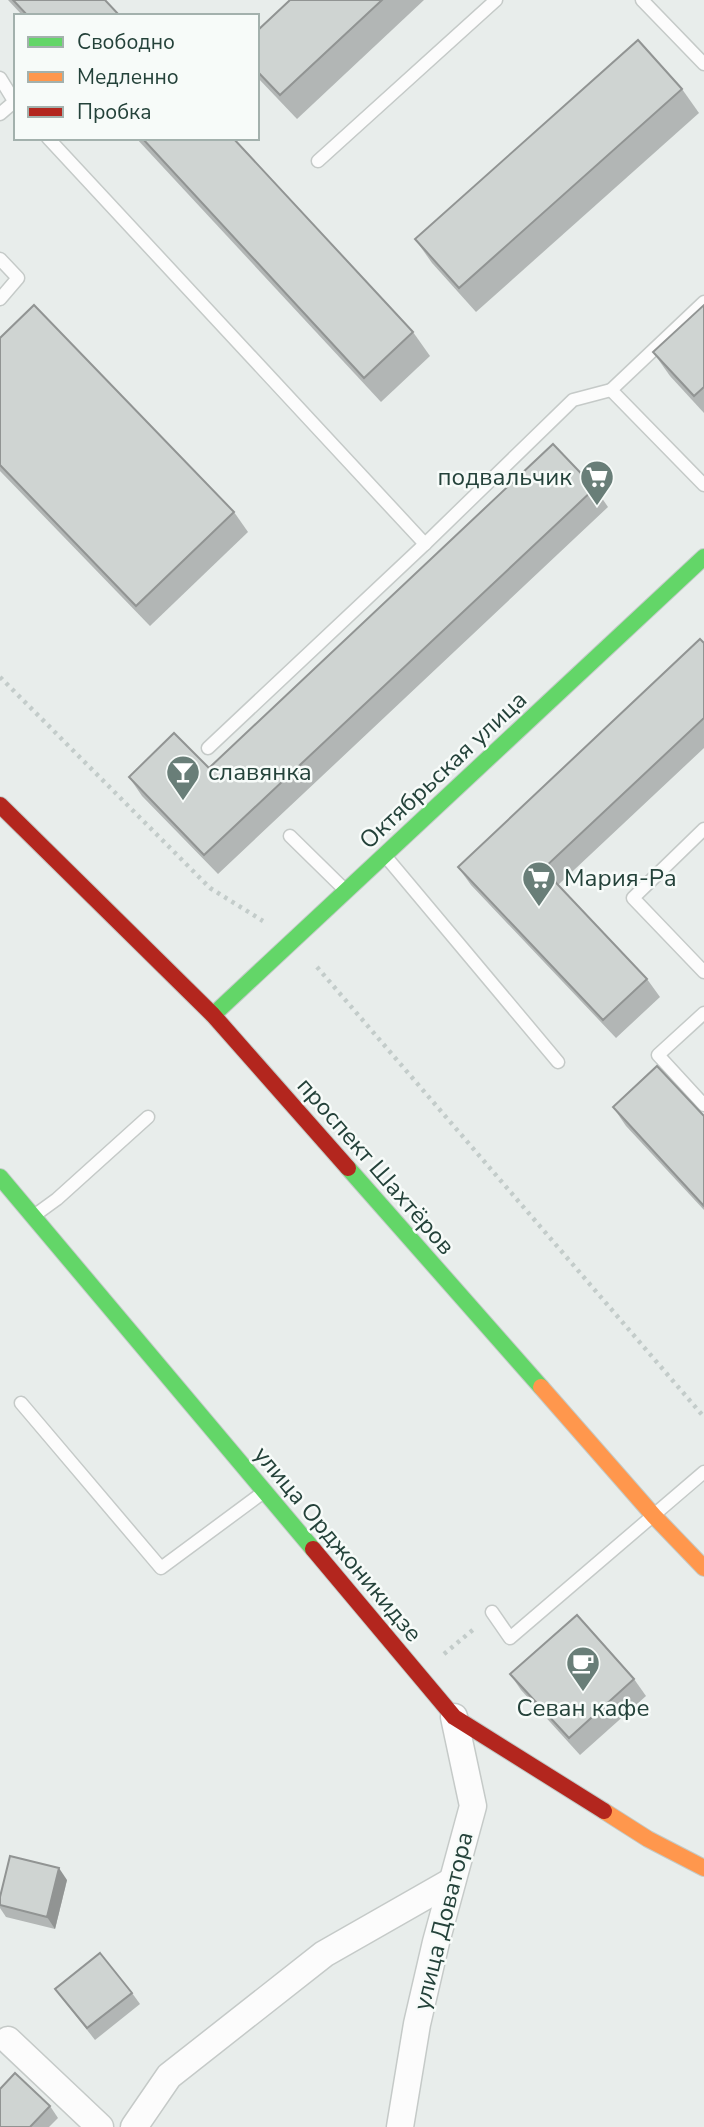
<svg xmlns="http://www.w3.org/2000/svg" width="704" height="2127" font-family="'Nunito Sans',sans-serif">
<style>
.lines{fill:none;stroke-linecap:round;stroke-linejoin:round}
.lane-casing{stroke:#c5cac8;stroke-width:15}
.street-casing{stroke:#c5cac8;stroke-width:29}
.fast-casing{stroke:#c3cbc8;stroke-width:18}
.slow-casing{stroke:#c3cbc8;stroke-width:18}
.jam-casing{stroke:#c3cbc8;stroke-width:18}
.path{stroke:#c3ccca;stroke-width:4.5;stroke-dasharray:3.5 5;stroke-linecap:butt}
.lane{stroke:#fcfcfc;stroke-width:12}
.street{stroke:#fcfcfc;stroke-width:26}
.fast{stroke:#63d668;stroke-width:16}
.slow{stroke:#ff974d;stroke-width:16}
.jam{stroke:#b3261e;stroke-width:16}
.wall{fill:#b2b6b5}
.shaded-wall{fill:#919493}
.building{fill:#cfd4d2;stroke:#919493;stroke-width:2}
.labels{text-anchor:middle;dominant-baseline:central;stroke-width:5;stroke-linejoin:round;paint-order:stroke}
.poi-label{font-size:24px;fill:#24423a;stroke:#f7fbf9;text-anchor:start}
.street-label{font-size:24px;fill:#24423a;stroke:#f7fbf9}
</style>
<rect width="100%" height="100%" fill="#e8edeb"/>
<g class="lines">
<!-- lane casing -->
<g class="lane-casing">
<g id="lane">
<polyline points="642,0 704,64"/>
<polyline points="0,78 16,104"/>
<polyline points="0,114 14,102"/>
<polyline points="48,138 425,544"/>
<polyline points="318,161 496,0"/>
<polyline points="0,259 18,278 0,299"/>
<polyline points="704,302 611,390 704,485"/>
<polyline points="208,748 425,544 573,400 611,390"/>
<polyline points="704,829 633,898 704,972"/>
<polyline points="290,836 343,888"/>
<polyline points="387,858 558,1062"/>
<polyline points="704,1013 658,1055 704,1105"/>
<polyline points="35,1215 57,1199 148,1117"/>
<polyline points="21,1403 161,1568 261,1494"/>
<polyline points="492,1612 510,1638 704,1472"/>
</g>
</g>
<!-- street casing -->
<g class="street-casing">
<g id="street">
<polyline points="8,2040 100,2127"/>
<polyline points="134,2127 169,2076 324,1954 452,1881"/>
<polyline points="400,2127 417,2024 436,1942 473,1806 454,1717"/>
</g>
</g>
<!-- fast casing -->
<g class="fast-casing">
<g id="fast">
<polyline points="213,1015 704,557"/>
<polyline points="348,1168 541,1387"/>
<polyline points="0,1177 313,1549"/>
</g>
</g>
<!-- slow casing -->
<g class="slow-casing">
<g id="slow">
<polyline points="541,1387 654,1516 704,1568"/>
<polyline points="604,1811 648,1839 704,1868"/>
</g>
</g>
<!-- jam casing -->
<g class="jam-casing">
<g id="jam">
<polyline points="0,805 213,1015 348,1168"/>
<polyline points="313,1549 454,1717 604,1811"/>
</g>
</g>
<!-- path -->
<g class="path">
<polyline points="0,677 210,888 263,921"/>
<polyline points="317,967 704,1417"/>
<polyline points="444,1654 475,1628"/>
</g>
<!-- lane -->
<use href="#lane" class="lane"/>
<!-- street -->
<use href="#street" class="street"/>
<!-- fast -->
<use href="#fast" class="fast"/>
<!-- slow -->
<use href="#slow" class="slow"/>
<!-- jam -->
<use href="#jam" class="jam"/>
</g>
<!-- wall -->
<g class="wall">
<polygon points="8,0 105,0 120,16 23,16"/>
<polygon points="290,0 424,0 297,119 257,77 257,31"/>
<polygon points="682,89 699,113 476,312 432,263 415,239"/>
<polygon points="136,138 233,138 413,332 430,356 381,402"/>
<polygon points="704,305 704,413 670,376 653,352"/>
<polygon points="0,338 234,512 248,532 150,626 0,471"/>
<polygon points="595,488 608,507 218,874 142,796 129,777 209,768"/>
<polygon points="704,643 704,748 558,885 647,979 660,997 616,1038 471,885 458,867"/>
<polygon points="613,1107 704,1116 704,1210 626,1126"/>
<polygon points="510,1674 634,1679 646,1696 580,1755 521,1690"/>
<polygon points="67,1880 55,1929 6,1917 0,1908 0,1897"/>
<polygon points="55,1989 132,1993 140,2004 95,2040"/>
<polygon points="50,2106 58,2118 49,2127 0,2127"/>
</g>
<!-- shaded-wall -->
<polygon class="shaded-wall" points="59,1868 67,1880 55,1929 47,1917"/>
<!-- building -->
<g class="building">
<polygon points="13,0 105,0 120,16 28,16"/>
<polygon points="290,0 382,0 280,95 257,71 257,31"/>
<polygon points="638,40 682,89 459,288 415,239"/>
<polygon points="142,138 233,138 413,332 364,378"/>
<polygon points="34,305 234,512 136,606 0,465 0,338"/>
<polygon points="704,305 704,387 694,396 653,352"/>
<polygon points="553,444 595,488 204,855 129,777 174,733 209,768"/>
<polygon points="700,639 704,643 704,718 543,869 647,979 603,1020 458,867"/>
<polygon points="657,1066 704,1116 704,1206 613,1107"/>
<polygon points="577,1615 634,1679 569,1738 510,1674"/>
<polygon points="10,1856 59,1868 47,1917 0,1905 0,1897"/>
<polygon points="100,1953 132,1993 87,2028 55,1989"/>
<polygon points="15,2073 50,2106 30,2127 0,2127 0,2089"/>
</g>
<!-- icons -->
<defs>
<g id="supermarket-pin" transform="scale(1.75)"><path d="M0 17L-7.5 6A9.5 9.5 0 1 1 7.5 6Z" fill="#697e78" stroke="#f7fbf9"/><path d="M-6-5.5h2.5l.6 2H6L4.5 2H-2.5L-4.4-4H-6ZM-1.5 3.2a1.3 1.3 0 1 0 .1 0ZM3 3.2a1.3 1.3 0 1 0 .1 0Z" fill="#fff"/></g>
<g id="bar-pin" transform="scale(1.75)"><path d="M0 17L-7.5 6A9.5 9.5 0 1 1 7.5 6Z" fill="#697e78" stroke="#f7fbf9"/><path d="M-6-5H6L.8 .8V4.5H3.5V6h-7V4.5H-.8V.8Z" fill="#fff"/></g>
<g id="cafe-pin" transform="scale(1.75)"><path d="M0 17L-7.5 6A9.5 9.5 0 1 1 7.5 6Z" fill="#697e78" stroke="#f7fbf9"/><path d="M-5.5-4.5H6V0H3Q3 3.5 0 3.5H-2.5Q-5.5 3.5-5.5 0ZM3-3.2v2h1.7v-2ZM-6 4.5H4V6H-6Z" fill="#fff"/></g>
</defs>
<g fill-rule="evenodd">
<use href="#supermarket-pin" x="597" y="477"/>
<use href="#bar-pin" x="183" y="772"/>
<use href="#supermarket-pin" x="539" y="878"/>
<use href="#cafe-pin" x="583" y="1663"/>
</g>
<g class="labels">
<!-- poi labels -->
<g class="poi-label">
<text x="572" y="477" text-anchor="end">подвальчик</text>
<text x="208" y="772">славянка</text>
<text x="564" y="878">Мария-Ра</text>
<text x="583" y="1708" text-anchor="middle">Севан кафе</text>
</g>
<!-- street labels -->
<g class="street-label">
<text transform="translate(443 770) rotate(-43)">Октябрьская улица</text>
<text transform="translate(376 1166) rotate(49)">проспект Шахтёров</text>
<text transform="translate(338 1544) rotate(50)">улица Орджоникидзе</text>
<text transform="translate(443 1921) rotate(-76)">улица Доватора</text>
</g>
</g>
<!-- legend -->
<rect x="14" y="14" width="245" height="126" fill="#f7fbf9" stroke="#a3b1ad" stroke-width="2"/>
<rect x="28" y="37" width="35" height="10" fill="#63d668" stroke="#a3b1ad" stroke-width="2"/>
<text x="77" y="49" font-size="21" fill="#24423a">Свободно</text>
<rect x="28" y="72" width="35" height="10" fill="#ff974d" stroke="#a3b1ad" stroke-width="2"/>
<text x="77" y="84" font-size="21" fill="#24423a">Медленно</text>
<rect x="28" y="107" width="35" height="10" fill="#b3261e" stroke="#a3b1ad" stroke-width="2"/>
<text x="77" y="119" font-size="21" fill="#24423a">Пробка</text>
</svg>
